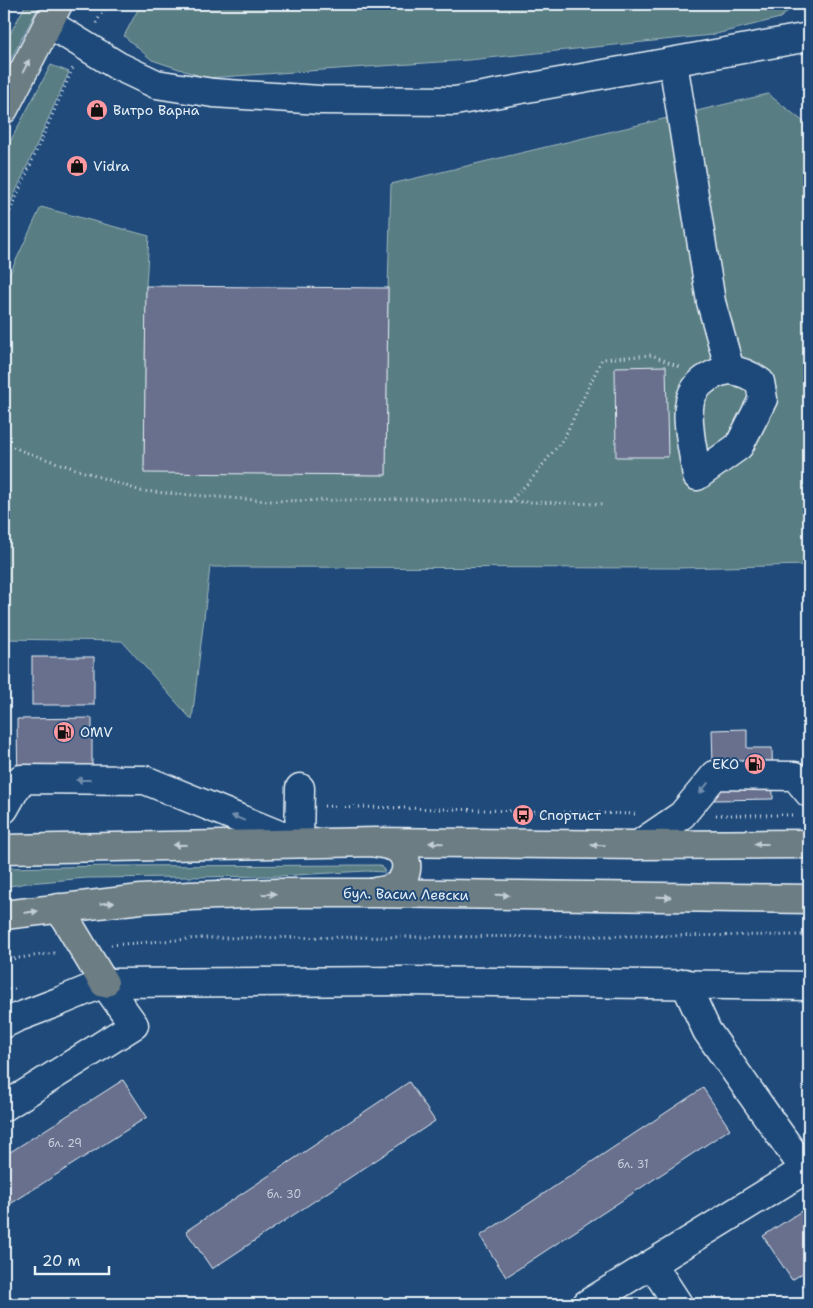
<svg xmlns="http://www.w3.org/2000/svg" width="813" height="1308" font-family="'Shantell Sans',sans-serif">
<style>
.green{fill:#587d82;stroke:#a0b7bd}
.building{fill:#68708d;stroke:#e8f1f8}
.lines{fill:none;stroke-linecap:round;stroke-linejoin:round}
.minor-casing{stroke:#e8f1f8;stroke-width:31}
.major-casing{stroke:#e8f1f8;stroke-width:31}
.highway-casing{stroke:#e8f1f8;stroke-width:31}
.path{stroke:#e8f1f8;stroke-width:3;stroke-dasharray:1 4;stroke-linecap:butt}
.minor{stroke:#1f4a7a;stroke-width:28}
.major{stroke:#6d7d84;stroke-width:28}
.highway{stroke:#6d7d84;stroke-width:28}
.oneway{fill:#c3ced5}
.oneway2{fill:#6f8dac}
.labels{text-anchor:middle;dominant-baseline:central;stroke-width:4;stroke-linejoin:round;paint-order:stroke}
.number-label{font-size:11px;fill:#c8d1dd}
.poi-label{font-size:14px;fill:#e8f1f8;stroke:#1f4a7a;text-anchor:start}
.street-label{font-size:14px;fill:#e8f1f8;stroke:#1f4a7a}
</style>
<rect width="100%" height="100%" fill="#1f4a7a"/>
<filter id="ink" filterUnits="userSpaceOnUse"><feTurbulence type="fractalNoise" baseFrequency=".02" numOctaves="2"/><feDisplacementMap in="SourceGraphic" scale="10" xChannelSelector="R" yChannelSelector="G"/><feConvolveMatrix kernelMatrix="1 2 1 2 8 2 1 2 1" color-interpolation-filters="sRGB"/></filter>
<g filter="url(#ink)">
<!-- green -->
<g class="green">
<polygon points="26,4 40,4 4,72 4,45"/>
<polygon points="141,4 796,4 780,18 712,35 469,60 206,78 152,60 124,36"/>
<polygon points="51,65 69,72 4,218 4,153"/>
<polygon points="768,94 809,126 809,565 678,568 210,567 192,720 122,641 4,639 4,286 41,207 149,236 146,286 144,472 386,475 388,288 391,184"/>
<polygon points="381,865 385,872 366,871 278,876 87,878 27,883 4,887 4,868 113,866"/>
</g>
<!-- building -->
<g class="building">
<polygon points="146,286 388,288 386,475 144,473"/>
<polygon points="666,366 668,457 616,457 615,367"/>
<rect x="32" y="657" width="62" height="48"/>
<polygon points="92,718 92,793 18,793 17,719"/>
<polygon points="747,729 747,748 772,748 773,799 714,800 712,730"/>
<polygon points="123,1080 147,1117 4,1208 4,1156"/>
<polygon points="409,1082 435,1121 212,1269 186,1231"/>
<polygon points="703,1088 730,1129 506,1277 480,1236"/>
<polygon points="809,1206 809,1269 792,1280 763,1236"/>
</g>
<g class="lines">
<!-- minor casing -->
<g class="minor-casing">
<g id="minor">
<polyline points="48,23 118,66 156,84 213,93 320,100 455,101 809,37"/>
<path d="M673,62L711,302L730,370C725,371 719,372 715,374C684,387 687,413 691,441C693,453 695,464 697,476L739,446L763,399L760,382C750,375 742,371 730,370"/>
<polyline points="4,809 21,779 145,780 299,843 300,788"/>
<polyline points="638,845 682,815 715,775 795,776 809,793"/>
<polyline points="685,983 707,1031 805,1170"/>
<polyline points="4,1024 16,1018 58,1002 104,983 406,981 809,986"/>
<polyline points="4,1107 134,1025 104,983"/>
<polyline points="652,1264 678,1304"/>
<polyline points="587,1304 809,1167"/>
</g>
</g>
<!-- major casing -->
<g class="major-casing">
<polyline id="major" points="4,109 58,4"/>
</g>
<!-- highway casing -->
<g class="highway-casing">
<g id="highway">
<polyline points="4,849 375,842 638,845 809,844"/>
<path d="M375,892C381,891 389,890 394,887C409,879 411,857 396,848C390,845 383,844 377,843"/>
<polyline points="59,908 104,983"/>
<polyline points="4,915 141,899 190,896 277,893 374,893 809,899"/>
</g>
</g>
<!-- path -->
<g class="path">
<polyline points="96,23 107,4"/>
<polyline points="4,225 73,68"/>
<polyline points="4,443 25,452 141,491 268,501 417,499 603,504"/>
<polyline points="509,502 530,481 564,438 602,359 652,355 679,367"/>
<polyline points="324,806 638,814"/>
<polyline points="716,815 795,815"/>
<polyline points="111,945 202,938 809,935"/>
<polyline points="4,960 55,953"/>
<polyline points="4,989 16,989"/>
</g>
<!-- minor -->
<use href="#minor" class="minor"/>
<!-- major -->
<use href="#major" class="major"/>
<!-- highway -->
<use href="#highway" class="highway"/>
</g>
<!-- one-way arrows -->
<defs><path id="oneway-solid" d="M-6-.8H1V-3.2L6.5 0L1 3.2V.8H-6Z" transform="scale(1.25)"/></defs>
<g class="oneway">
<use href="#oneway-solid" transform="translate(26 66) rotate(-63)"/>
<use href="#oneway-solid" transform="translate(436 843) rotate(-179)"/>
<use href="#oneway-solid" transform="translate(761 844) rotate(180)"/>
<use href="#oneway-solid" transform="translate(180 845) rotate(179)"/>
<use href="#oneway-solid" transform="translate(598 845) rotate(-179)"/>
<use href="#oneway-solid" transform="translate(269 894) rotate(-1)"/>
<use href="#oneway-solid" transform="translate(502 895) rotate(1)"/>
<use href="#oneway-solid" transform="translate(664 897) rotate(1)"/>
<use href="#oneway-solid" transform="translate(107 903) rotate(-6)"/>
<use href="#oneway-solid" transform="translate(31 912) rotate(-7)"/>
</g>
<g class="oneway2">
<use href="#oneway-solid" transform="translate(83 780) rotate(-180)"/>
<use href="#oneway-solid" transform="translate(704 788) rotate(129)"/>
<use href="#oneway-solid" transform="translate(238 818) rotate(-158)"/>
</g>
</g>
<!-- icons -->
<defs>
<g id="shop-disc" transform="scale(1.125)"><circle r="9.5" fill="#ff9aa2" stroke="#1f4a7a"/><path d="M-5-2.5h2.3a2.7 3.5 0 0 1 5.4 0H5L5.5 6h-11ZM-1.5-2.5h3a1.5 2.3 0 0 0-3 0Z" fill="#111"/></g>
<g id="fuel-disc" transform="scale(1.125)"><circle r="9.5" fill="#ff9aa2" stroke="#1f4a7a"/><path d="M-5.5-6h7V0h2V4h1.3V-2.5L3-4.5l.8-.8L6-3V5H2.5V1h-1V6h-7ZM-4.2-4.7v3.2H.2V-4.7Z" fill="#111"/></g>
<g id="bus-disc" transform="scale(1.125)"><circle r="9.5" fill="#ff9aa2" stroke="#1f4a7a"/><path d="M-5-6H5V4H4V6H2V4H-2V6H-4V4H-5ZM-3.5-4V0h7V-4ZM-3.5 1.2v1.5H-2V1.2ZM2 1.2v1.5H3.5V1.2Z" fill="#111"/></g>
</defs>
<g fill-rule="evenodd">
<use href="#shop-disc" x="97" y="110"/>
<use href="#shop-disc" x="77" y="166"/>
<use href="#fuel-disc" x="64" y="732"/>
<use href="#fuel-disc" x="755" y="764"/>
<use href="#bus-disc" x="523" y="815"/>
</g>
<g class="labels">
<!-- number labels -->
<g class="number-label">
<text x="65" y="1143">бл. 29</text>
<text x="633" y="1164">бл. 31</text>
<text x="284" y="1194">бл. 30</text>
</g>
<!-- poi labels -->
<g class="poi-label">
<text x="113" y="110">Витро Варна</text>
<text x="93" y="166">Vidra</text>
<text x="80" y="732">OMV</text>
<text x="739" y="764" text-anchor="end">EKO</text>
<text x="539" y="815">Спортист</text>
</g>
<!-- street labels -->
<g class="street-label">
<text transform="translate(406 894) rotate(1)">бул. Васил Левски</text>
</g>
</g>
<!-- margin -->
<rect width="813" height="1308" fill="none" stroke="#1f4a7a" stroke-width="20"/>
<rect x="10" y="10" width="793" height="1288" fill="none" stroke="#e8f1f8" stroke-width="2" filter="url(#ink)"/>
<!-- scale -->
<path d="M35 1266v8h74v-8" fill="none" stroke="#e8f1f8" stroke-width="2.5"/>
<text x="42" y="1266" font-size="15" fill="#e8f1f8" stroke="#1f4a7a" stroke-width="4" paint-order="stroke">20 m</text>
</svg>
